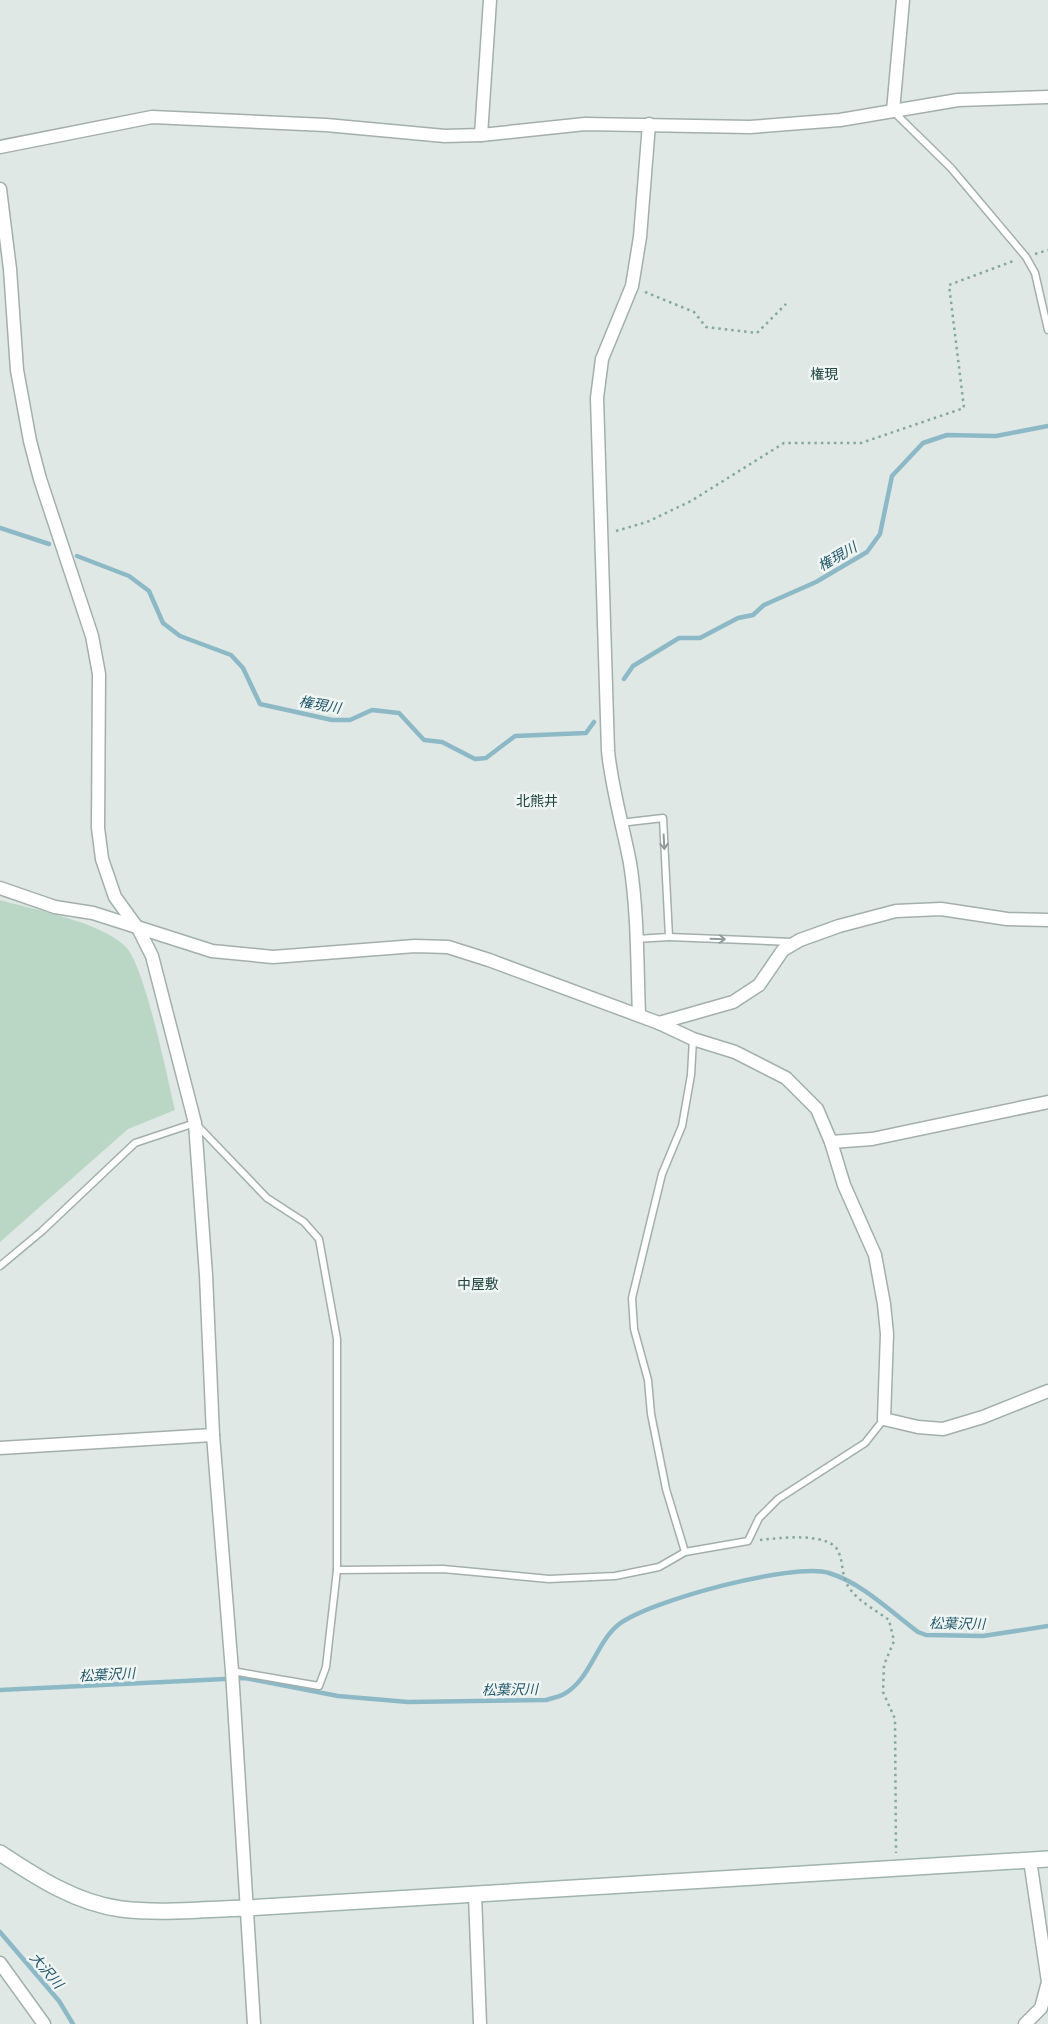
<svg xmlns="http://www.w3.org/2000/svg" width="1048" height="2024" font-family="Lato,'Noto Sans JP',sans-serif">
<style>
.green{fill:#bad7c5}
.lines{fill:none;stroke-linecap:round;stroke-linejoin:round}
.stream{stroke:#8db9c7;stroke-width:4.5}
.lane-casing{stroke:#a3afac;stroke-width:9}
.street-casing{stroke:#a3afac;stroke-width:15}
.secondary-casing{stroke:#a0b3ae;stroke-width:18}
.path{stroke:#83a8a0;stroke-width:2.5;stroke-dasharray:2.5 4;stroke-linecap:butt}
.lane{stroke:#fff;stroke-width:6}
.street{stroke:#fff;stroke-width:12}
.secondary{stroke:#fff;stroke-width:15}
.oneway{stroke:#909a99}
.labels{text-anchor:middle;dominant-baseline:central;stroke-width:5;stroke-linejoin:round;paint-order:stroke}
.neighbourhood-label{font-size:14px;fill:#214540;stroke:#eff5f3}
.water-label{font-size:14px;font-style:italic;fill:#24586a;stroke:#eff5f3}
</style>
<rect width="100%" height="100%" fill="#dfe8e5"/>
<!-- green -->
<path class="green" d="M0,900C35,910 98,921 125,946C145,965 167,1077 175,1110L128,1129L0,1242Z"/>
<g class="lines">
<!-- stream -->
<g class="stream">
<polyline points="0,528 49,544"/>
<polyline points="77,556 129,576 149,591 163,623 180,636 231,655 243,668 260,704 332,720 350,720 372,710 399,713 424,740 442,742 475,759 486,758 515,736 586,733 594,722"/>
<polyline points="624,679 633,666 679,638 700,638 738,618 753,615 764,605 816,582 867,552 880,534 892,476 923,443 947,435 996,436 1048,426"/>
<path d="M0,1690L245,1678L338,1696L408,1702L546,1700C552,1698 559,1697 564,1694C590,1680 596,1643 618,1625C648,1601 793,1562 829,1573C862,1583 890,1611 918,1632L926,1635L983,1636L1048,1626"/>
<polyline points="0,1932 59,2001 73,2024"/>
</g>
<!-- lane casing -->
<g class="lane-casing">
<g id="lane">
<polyline points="894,112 951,168 1026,257 1035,273 1048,330"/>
<polyline points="620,823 663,818 669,937 636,939"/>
<polyline points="669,937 792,942"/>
<polyline points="0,1266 42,1231 135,1143 195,1123 267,1198 304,1222 319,1239 337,1339 337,1570 326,1667 319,1686 232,1671"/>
<polyline points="685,1552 666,1489 651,1414 648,1380 634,1329 632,1298 662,1174 682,1126 691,1075 693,1039"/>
<polyline points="337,1570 443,1569 549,1579 615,1576 659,1567 685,1552 748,1541 759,1518 778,1499 865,1443 884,1419"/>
</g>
</g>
<!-- street casing -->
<g class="street-casing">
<g id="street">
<polyline points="893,111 903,0"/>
<polyline points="481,135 490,0"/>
<polyline points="0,147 152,117 326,125 445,136 481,135 585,124 750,127 840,120 958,100 1048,97"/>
<polyline points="0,189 10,269 17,370 30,441 40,479 92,636 99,674 98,828 102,859 115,897 139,930 152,956 195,1123 206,1275 213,1435 232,1671 254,2024"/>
<polyline points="0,888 55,907 93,913 212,951 273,957 415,946 448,947 489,960 659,1023 693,1039 735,1052 786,1078 817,1109 831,1142 844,1185 875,1255 884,1304 887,1334 884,1419 918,1427 943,1429 983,1417 1048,1391"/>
<path d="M639,1015C637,965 638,913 630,863C623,826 612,790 608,751L597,398L602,359L632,286L640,237L649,124"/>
<polyline points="659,1023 733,1002 759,985 783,950 800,940 839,926 896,911 941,909 1007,919 1048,920"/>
<polyline points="831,1142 872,1139 1048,1102"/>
<polyline points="0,1448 213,1435"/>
<polyline points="475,1895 480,2024"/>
<polyline points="0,1963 44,2024"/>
<polyline points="1025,2024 1041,2008 1048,1982 1030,1860"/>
</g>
</g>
<!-- secondary casing -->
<g class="secondary-casing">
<path id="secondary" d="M0,1853C36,1877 76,1903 121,1909C162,1914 205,1909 247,1908L1048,1859"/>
</g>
<!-- path -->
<g class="path">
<polyline points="1035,254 1048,250"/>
<polyline points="645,292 694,312 706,327 757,333 786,304"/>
<polyline points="616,531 647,522 691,501 784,443 861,443 964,408 949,285 1016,260"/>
<path d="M760,1540C778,1538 832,1531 839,1553C844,1566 841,1577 850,1589C858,1601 877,1611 889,1620L894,1641L884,1665L883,1692L895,1719L896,1853"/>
</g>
<!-- lane -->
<use href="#lane" class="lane"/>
<!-- street -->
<use href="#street" class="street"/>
<!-- secondary -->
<use href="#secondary" class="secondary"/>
</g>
<!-- one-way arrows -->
<defs><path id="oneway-shaft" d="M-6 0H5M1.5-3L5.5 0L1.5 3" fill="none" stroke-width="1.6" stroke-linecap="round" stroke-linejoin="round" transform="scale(1.25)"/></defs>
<g class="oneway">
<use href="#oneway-shaft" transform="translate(664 842) rotate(87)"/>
<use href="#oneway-shaft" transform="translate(718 939) rotate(2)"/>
</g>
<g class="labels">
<!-- neighbourhood labels -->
<g class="neighbourhood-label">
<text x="824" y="373">権現</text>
<text x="537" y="800">北熊井</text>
<text x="478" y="1283">中屋敷</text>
</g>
<!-- water labels -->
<g class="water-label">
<text transform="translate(837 556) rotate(-30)">権現川</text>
<text transform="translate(320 704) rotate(10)">権現川</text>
<text transform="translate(957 1623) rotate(1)">松葉沢川</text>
<text transform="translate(107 1674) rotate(-3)">松葉沢川</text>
<text transform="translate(510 1689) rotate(-1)">松葉沢川</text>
<text transform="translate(47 1970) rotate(49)">大沢川</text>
</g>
</g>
</svg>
